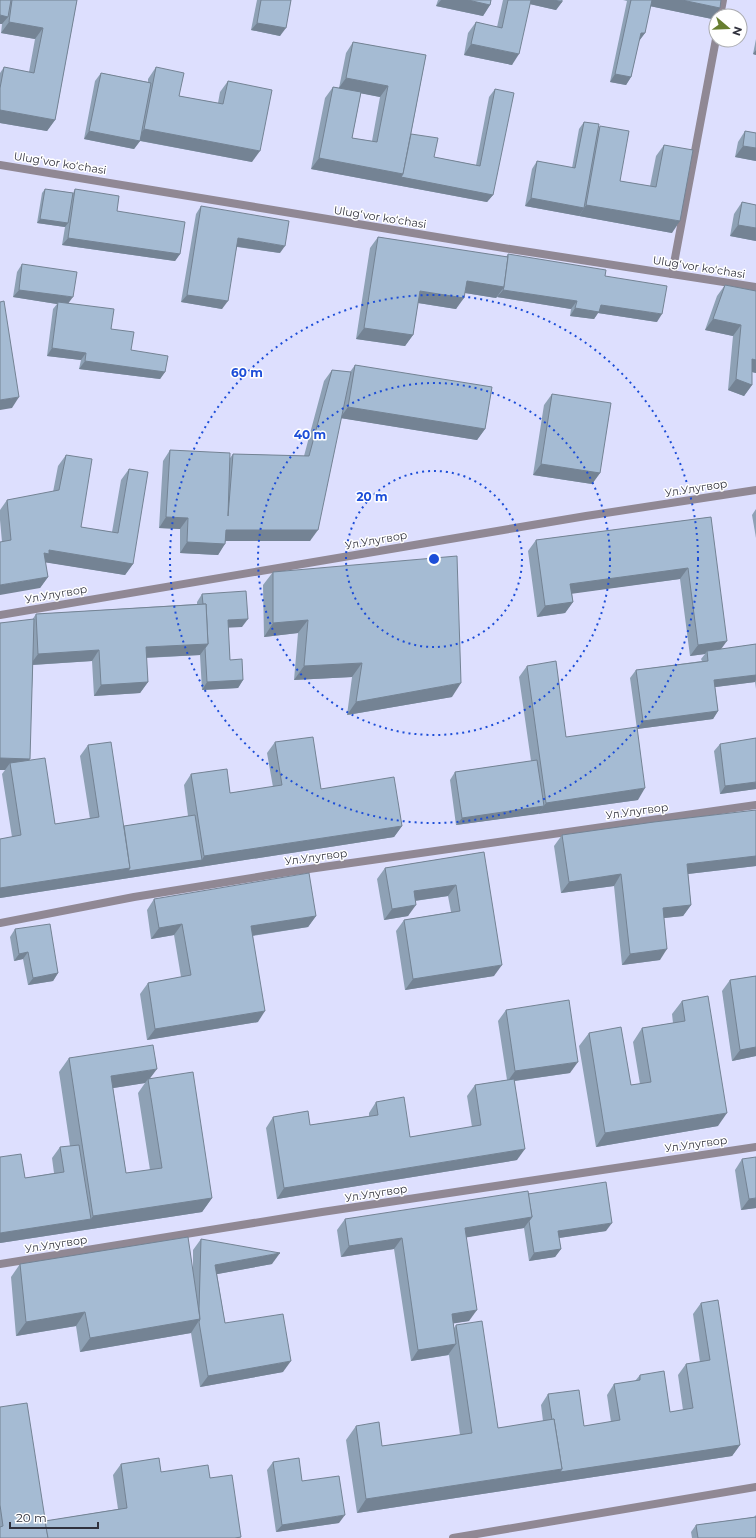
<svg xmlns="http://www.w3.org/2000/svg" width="756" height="1538" font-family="Montserrat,sans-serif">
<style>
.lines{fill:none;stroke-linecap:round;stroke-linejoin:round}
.lane{stroke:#908894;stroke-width:8}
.street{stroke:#908894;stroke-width:8}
.wall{fill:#8ea1b5;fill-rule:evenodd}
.shaded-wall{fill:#748394}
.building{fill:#a5bbd3;stroke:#748394}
.ring{fill:none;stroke:#1d4ed8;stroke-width:2;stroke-dasharray:2 4}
.labels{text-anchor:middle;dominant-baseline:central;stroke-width:3;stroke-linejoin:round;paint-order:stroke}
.street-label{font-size:11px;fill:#30313d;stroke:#fff}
.centre{fill:#1d4ed8;stroke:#fff;stroke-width:2}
.ring-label{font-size:12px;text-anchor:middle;font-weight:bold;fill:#1d4ed8;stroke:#fff;stroke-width:3;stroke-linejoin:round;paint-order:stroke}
</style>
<rect width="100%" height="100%" fill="#dddffe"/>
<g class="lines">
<!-- lane -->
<polyline class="lane" points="453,1538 756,1487"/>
<!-- street -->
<g class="street">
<polyline points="720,16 723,0"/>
<polyline points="0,165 510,249 756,287"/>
<polyline points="672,274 716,39"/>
<polyline points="0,615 586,516 756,490"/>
<polyline points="0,923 134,897 288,872 756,805"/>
<polyline points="0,1264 322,1212 756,1147"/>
</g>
</g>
<!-- wall -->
<g class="wall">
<polygon points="0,0 77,0 55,120 47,131 0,123 0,73 4,67 29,72 35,39 1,33 2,24"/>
<polygon points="257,0 291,0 280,36 251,30"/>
<polygon points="438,0 491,0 490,5 483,16 436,6"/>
<polygon points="503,0 562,0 562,2 556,10 530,4 512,65 464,55 468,33 476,22 497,27"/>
<polygon points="623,0 721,0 712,19 650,6 645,33 639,41 631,77 626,85 610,82 627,1"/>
<polygon points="756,39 756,55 753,54"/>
<path d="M353,42L426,55L411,134L434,157L476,165L489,97L495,89L493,195L487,202L311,169L325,98L333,87L339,88L346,53ZM361,93L380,97L372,141L352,138Z"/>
<polygon points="156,67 179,96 218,103 220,92 228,81 252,162 140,141 134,149 84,139 95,81 101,73 148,82 148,79"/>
<polygon points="584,122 598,130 600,126 620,181 650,186 656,156 664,145 672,233 525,206 532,169 537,161 572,168 579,129"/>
<polygon points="745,131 756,133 756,161 735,157 738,142"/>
<polygon points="45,189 73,193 75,189 117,211 180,254 175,261 62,245 65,227 37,223 42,193"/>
<polygon points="742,202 756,205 756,241 730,236 734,214"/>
<polygon points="201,206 280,253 237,247 222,309 181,302 196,214"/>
<polygon points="378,237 506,257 508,254 605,276 657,322 598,313 594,319 570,316 571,309 497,297 498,296 496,298 465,293 456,309 418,303 413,335 405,346 356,339 370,248"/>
<polygon points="22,264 69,303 111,329 131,350 165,372 160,379 79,369 81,360 47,356 53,309 57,304 13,297 17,272"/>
<polygon points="725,285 756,291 756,373 752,372 752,385 744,396 728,390 733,336 705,330 717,296"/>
<polygon points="355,365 485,429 477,440 341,418 310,541 226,541 218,555 180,553 180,529 159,528 163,461 170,450 230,458 233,454 304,456 324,381 332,370 350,372"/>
<polygon points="552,394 600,473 592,484 533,475 544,405"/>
<polygon points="66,455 81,527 112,532 121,480 129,469 133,564 125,575 45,562 48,577 40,588 2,542 0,520 0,510 7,500 53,492 58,466"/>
<polygon points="756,509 756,538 752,515"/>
<polygon points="711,517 721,649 756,644 756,689 755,682 715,687 718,711 713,719 637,729 630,678 636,670 702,661 701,659 705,654 690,656 680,579 572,593 573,602 565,613 537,617 528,551 536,540"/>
<polygon points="273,572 452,697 347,715 352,677 294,680 298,633 264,637 263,585"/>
<polygon points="202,594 242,627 228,627 230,660 243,680 238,688 202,690 200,655 146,658 148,682 140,693 94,696 92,661 33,665 29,760 55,824 90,819 80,756 88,745 124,826 188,816 184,785 191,774 230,793 273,787 267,753 275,742 321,789 402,826 394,837 0,898 0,839 12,837 2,774 5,770 0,770 0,623 32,620 36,614 197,604 197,602"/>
<polygon points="527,666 566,737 638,800 456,825 450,780 455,772 531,761 519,677"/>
<polygon points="720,744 756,789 720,794 714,751"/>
<polygon points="756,810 756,866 688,874 691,905 683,916 664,918 660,960 622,965 614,886 561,893 554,846 562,835"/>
<polygon points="484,852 494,976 405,990 396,931 404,920 451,912 448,896 415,901 408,916 384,920 377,879 385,868"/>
<polygon points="154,899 316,916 308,927 253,936 258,1022 147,1040 140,994 148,983 181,977 174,935 151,939 147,910"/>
<polygon points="15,929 58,973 53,981 28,985 23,959 14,961 10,937"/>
<polygon points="756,976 756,1056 732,1061 722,991 730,980"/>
<polygon points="682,1001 718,1126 596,1147 579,1046 589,1033 631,1085 640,1084 633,1042 642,1028 673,1023 672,1014"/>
<polygon points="506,1010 570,1073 515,1081 517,1160 277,1199 266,1128 273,1117 310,1125 369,1116 369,1113 376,1102 410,1137 472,1127 467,1096 475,1085 507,1080 498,1021"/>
<path d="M69,1058L150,1078L212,1198L202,1212L0,1243L25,1178L54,1173L52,1158L60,1147L70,1146L59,1072ZM145,1083L138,1093L150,1170L126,1173L113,1088Z"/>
<polygon points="742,1159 756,1208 741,1210 735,1170"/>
<polygon points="528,1194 606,1231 559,1238 561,1249 555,1257 529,1261 524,1228 466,1237 469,1321 453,1323 454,1328 456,1325 498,1428 543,1421 541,1405 548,1394 584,1426 611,1422 607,1395 614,1384 635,1381 640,1375 670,1412 683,1410 678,1375 686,1364 700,1362 693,1314 701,1303 740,1445 732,1456 357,1513 346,1440 356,1426 382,1446 460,1435 449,1355 411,1361 394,1249 341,1257 337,1230 345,1219"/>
<polygon points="201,1239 272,1264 217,1274 225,1323 283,1372 200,1387 191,1333 80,1352 76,1326 16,1336 11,1277 20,1264 193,1268 193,1250"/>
<polygon points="0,1407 45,1521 118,1509 113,1475 121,1464 161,1472 210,1478 241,1537 240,1538 0,1538"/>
<polygon points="273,1462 302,1481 339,1523 276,1532 267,1470"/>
<polygon points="756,1515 756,1538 692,1538 691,1532 696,1525 754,1517"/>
</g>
<!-- shaded-wall -->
<g class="shaded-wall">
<polygon points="441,0 468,0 490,5 483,16 436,6"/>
<polygon points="527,0 554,0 562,2 556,10 525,3"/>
<polygon points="631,0 682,0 720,8 712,19 630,2"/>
<polygon points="0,15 8,17 2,24 0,24"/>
<polygon points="9,22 43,28 35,39 1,33"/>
<polygon points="257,23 286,28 280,36 251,30"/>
<polygon points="641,33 645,33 639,41"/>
<polygon points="471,44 519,54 512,65 464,55"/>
<polygon points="756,50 756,55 753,54"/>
<polygon points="615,74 631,77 626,85 610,82"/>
<polygon points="346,78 388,86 380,97 338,89"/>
<polygon points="0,110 55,120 47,131 0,123"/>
<polygon points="144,129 260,151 252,162 136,140"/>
<polygon points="89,131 140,141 134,149 84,139"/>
<polygon points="743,146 756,148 756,161 735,157"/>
<polygon points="319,158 403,174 493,195 487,202 311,169"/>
<polygon points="531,198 584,208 579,216 525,206"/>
<polygon points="586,205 680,221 672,233 579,216"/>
<polygon points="40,219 68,223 65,227 37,223"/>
<polygon points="738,225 756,228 756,241 730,236"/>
<polygon points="68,238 180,254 175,261 62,245"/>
<polygon points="238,238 285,246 280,253 233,246"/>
<polygon points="467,281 504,287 496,298 459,292"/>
<polygon points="19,290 73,297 67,305 58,302 57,304 13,297"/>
<polygon points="503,290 577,301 571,309 497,297"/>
<polygon points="420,291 464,298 456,309 412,302"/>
<polygon points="187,295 228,301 222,309 181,302"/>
<polygon points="601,305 662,314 657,322 598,313 594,319 570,316 575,308"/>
<polygon points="713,319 741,325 733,336 705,330"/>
<polygon points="364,328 413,335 405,346 356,339"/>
<polygon points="52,348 86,353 81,360 47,356"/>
<polygon points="752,359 756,360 756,373 744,370"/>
<polygon points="85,361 165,372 160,379 79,369"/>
<polygon points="736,379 752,385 744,396 728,390"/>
<polygon points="19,397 12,408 0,410 0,400"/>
<polygon points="348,407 485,429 477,440 340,418"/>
<polygon points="541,464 600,473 592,484 533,475"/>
<polygon points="166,517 188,518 180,529 159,528"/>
<polygon points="226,530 318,530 310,541 218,541"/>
<polygon points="187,542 225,544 218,555 180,553"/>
<polygon points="49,550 133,564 125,575 43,562 44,553"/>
<polygon points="688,568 680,579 563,595 570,584"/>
<polygon points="48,577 40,588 0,595 0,585"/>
<polygon points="573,602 565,613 537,617 545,606"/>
<polygon points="248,619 242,627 222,628 228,620"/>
<polygon points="308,620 298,633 264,637 273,623"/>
<polygon points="727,641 719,652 707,651 705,654 690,656 698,645"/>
<polygon points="208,644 200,655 138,658 146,647"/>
<polygon points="99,650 92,661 30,665 38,654"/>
<polygon points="362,663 352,677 294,680 304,666"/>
<polygon points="756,675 756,680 755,682 708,688 714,680"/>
<polygon points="243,680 238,688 202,690 207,682"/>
<polygon points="148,682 140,693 94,696 101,685"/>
<polygon points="461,683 452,697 347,715 356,702"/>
<polygon points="718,711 713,719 637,729 643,721"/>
<polygon points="0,758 30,759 22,771 10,763 5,770 0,770"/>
<polygon points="756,782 756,789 720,794 725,786"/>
<polygon points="645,788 638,800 538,814 546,803"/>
<polygon points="544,806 538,814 456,825 462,818"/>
<polygon points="402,826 394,837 0,898 0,888 130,868 202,860 204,856"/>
<polygon points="756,856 756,866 679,875 687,864"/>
<polygon points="621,874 614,886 561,893 569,882"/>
<polygon points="456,885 448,896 406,902 414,891"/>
<polygon points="416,905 408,916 384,920 392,909"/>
<polygon points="691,905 683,916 655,919 663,908"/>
<polygon points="316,916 308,927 243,937 251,926"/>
<polygon points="182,924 174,935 151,939 159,928"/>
<polygon points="667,949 660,960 622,965 630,954"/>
<polygon points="28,952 23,959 14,961 19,954"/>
<polygon points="502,965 494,976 405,990 413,979"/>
<polygon points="58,973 53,981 28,985 33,978"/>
<polygon points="265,1011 258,1022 147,1040 155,1029"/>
<polygon points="756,1047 756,1056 732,1061 740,1050"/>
<polygon points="578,1062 570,1073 507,1082 515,1071"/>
<polygon points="157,1069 148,1081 148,1079 145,1083 101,1090 111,1076"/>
<polygon points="727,1113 718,1126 596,1147 605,1133"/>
<polygon points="525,1149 517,1160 277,1199 284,1188"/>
<polygon points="212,1198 202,1212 0,1243 0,1233 91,1219 93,1216"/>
<polygon points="756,1198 756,1208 741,1210 749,1199"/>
<polygon points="532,1217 524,1228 457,1239 465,1228"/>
<polygon points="612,1223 606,1231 552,1239 558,1231"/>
<polygon points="402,1238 394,1249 341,1257 349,1246"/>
<polygon points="561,1249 555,1257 529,1261 534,1253"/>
<polygon points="280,1253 272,1264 207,1276 215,1265"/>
<polygon points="477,1310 469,1321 444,1325 452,1314"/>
<polygon points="85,1312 76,1326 16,1336 26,1322"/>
<polygon points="200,1319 191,1333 80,1352 90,1338"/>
<polygon points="456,1344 448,1355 411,1361 418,1350"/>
<polygon points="291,1361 283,1372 200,1387 208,1376"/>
<polygon points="740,1445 732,1456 357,1513 366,1499 562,1469"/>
<polygon points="345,1515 339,1523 276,1532 282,1525"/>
</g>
<!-- building -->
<g class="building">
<polygon points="0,0 11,0 8,17 0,15"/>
<polygon points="12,0 77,0 55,120 0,110 0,88 4,67 34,73 43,28 9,22"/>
<polygon points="261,0 291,0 286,28 257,23"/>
<polygon points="468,0 491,0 490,5"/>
<polygon points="508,0 531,0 519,54 471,44 476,22 502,28"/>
<polygon points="554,0 562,0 562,2"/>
<polygon points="631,0 652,0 645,33 641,33 631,77 615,74"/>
<polygon points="682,0 721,0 720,8"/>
<polygon points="353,42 426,55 403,174 319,158 333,87 361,92 352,138 377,142 388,86 346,78"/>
<polygon points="156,67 184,73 179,96 223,104 228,81 272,90 260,151 144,129"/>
<polygon points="101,73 151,83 140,141 89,131"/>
<polygon points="495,89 514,93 493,195 401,177 403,174 411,134 438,138 434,157 480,166"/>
<polygon points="584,122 599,124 584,208 531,198 537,161 575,168"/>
<polygon points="600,126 629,131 620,181 656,187 664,145 693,150 680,221 586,205"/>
<polygon points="745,131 756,133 756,148 743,146"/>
<polygon points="45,189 73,193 68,223 40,219"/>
<polygon points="75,189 119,196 117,211 185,222 180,254 68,238"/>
<polygon points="742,202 756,205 756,228 738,225"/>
<polygon points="201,206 289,221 285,246 238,238 228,301 187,295"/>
<polygon points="378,237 508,257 504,287 467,281 464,298 420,291 413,335 364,328"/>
<polygon points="508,254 606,270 605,276 667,286 662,314 601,305 599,312 575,308 577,301 503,290 504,287 508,257"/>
<polygon points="22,264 77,272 73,297 19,290"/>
<polygon points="725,285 756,291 756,360 752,359 752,385 736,379 741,325 713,319"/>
<polygon points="4,301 19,397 0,400 0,302"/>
<polygon points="58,302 114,309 111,329 134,332 131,350 168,356 165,372 85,361 86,353 52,348"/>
<polygon points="355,365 492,387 485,429 348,407"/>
<polygon points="332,370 351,372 318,530 226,530 225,544 187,542 188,518 166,517 170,450 230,453 228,516 233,454 309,456"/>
<polygon points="552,394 611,403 600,473 541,464"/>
<polygon points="66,455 92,459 81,527 118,533 129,469 148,472 133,564 49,550 49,554 44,553 48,577 0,585 0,542 11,540 7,500 59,490"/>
<polygon points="711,517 727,641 698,645 688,568 570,584 573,602 545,606 536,540"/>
<polygon points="457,556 461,683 356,702 362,663 304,666 308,620 273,623 273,572"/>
<polygon points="246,591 248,619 228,620 230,660 242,659 243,680 207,682 205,648 208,644 206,604 203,604 202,594"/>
<polygon points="206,604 208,644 146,647 148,682 101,685 99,650 38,654 36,614"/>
<polygon points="34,619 30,759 0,758 0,623"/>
<polygon points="756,644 756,675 714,680 718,711 643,721 636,670 708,661 707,651"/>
<polygon points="556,661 566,737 637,727 645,788 546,803 527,666"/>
<polygon points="313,737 321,789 394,777 402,826 204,856 191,774 227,769 230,793 282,785 275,742"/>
<polygon points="756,738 756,782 725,786 720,744"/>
<polygon points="111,742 130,868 0,888 0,839 21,835 10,763 45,758 55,824 99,817 88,745"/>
<polygon points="537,760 544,806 462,818 455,772"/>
<polygon points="756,810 756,856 687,864 691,905 663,908 667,949 630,954 621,874 569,882 562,835 654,822"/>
<polygon points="195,815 202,860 128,871 130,868 124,826"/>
<polygon points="484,852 502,965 413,979 404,920 460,911 456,885 414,891 416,905 392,909 385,868"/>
<polygon points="309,873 316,916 251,926 265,1011 155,1029 148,983 191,975 182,924 159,928 154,899"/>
<polygon points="50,924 58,973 33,978 28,952 19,954 15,929"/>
<polygon points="756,976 756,1047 740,1050 730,980"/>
<polygon points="708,996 727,1113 605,1133 589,1033 621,1027 631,1085 651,1082 642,1028 685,1021 682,1001"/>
<polygon points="569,1000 578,1062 515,1071 506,1010"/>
<polygon points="153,1045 157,1069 111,1076 126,1173 162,1168 148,1079 193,1072 212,1198 93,1216 69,1058"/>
<polygon points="514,1079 525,1149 284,1188 273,1117 308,1111 310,1125 378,1115 376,1102 404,1097 410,1137 481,1125 475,1085"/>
<polygon points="79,1145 91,1219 0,1233 0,1157 21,1154 25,1178 64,1172 60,1147"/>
<polygon points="756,1157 756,1198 749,1199 742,1159"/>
<polygon points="606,1182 612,1223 558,1231 561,1249 534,1253 529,1221 532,1217 528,1194"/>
<polygon points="528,1191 532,1217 465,1228 477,1310 452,1314 456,1344 418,1350 402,1238 349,1246 345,1219"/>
<polygon points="188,1237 200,1319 90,1338 85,1312 26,1322 20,1264"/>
<polygon points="201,1239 280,1253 215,1265 225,1323 283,1314 291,1361 208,1376 199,1322 200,1319 199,1309"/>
<polygon points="718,1300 740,1445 560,1472 562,1469 554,1419 552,1420 548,1394 579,1390 584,1426 620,1420 614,1384 640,1380 640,1375 664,1371 670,1412 693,1408 686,1364 710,1360 701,1303"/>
<polygon points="482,1321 498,1428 554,1419 562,1469 366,1499 356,1426 379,1422 382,1446 472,1433 456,1325"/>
<polygon points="27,1403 48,1538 0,1538 0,1527 3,1526 0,1505 0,1407"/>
<polygon points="159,1458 161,1472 208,1465 210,1478 232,1475 241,1537 235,1538 48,1538 45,1521 127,1508 121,1464"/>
<polygon points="299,1458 302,1481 339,1476 345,1515 282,1525 273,1462"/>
<polygon points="756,1517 756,1538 698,1538 696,1525"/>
</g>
<!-- distance rings -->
<g class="ring">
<circle cx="434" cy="559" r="88"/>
<circle cx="434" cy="559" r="176"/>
<circle cx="434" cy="559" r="264"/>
</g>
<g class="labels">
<!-- street labels -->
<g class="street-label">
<text transform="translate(60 163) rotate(9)">Ulugʻvor koʻchasi</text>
<text transform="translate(380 217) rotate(9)">Ulugʻvor koʻchasi</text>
<text transform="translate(699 267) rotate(9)">Ulugʻvor koʻchasi</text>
<text transform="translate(696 488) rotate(-9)">Ул.Улугвор</text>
<text transform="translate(376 540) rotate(-10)">Ул.Улугвор</text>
<text transform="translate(56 594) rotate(-10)">Ул.Улугвор</text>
<text transform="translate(637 811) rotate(-8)">Ул.Улугвор</text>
<text transform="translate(316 857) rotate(-8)">Ул.Улугвор</text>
<text transform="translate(696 1144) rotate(-8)">Ул.Улугвор</text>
<text transform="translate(376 1193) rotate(-9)">Ул.Улугвор</text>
<text transform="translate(56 1244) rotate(-9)">Ул.Улугвор</text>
</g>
</g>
<circle cx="434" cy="559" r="6" class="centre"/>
<g class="ring-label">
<text x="247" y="377">60 m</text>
<text x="310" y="439">40 m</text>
<text x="372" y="501">20 m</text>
</g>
<!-- north arrow -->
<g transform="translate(728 28) rotate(109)"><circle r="19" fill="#ffffff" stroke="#acadb1"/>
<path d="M0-3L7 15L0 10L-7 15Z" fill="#677e30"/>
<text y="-6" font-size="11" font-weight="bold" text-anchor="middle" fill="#30313d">N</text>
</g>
<!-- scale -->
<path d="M10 1522v6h88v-6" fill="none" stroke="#30313d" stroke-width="2"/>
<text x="16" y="1522" font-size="12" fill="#30313d" stroke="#ffffff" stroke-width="3" paint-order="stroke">20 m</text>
</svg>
